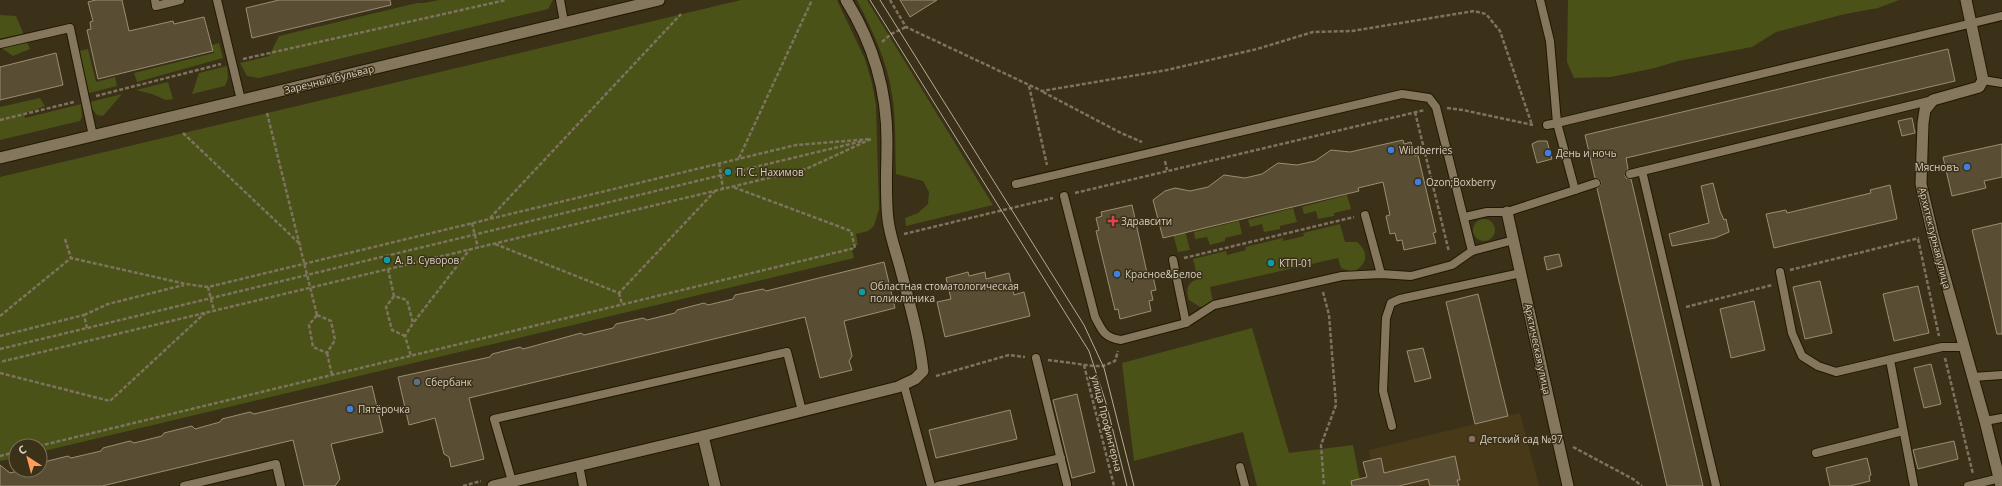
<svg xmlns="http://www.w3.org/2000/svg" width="2002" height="486" font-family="'Open Sans',sans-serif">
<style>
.built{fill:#483919}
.green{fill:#4b5217}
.building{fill:#594d34;stroke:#9b8e73}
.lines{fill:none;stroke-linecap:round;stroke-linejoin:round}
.service-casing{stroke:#221801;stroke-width:10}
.minor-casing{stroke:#221801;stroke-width:13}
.tertiary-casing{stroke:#221801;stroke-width:13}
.path{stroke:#7d735f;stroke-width:2.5;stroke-dasharray:4 2;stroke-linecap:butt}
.service{stroke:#84775d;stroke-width:8}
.minor{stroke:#84775d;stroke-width:11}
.tertiary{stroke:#84775d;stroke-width:11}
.tram{stroke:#b4ac9b;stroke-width:1}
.shop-dot{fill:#3f7fe0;stroke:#3b3018;stroke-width:1.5}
.culture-dot{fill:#0f9aa8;stroke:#3b3018;stroke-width:1.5}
.health-dot{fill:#e0444e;stroke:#3b3018;stroke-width:1.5}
.service-dot{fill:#5c6f8a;stroke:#3b3018;stroke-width:1.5}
.education-dot{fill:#8d6e63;stroke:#3b3018;stroke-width:1.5}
.labels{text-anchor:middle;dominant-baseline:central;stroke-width:3;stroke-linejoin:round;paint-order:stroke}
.street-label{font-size:10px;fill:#d8d1c2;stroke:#3b3018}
.poi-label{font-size:10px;fill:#d8d1c2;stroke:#3b3018;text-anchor:start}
</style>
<rect width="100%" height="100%" fill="#3b3018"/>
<!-- built -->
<polygon class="built" points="1520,413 1539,486 1369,486 1363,462 1371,460 1369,450"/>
<!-- green -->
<g class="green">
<polygon points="439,0 553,0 548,9 259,78 247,76 240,63 269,56 279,36 417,3 424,3"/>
<polygon points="741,0 837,0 865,59 872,83 876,105 879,209 874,226 868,231 856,234 858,245 851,246 854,258 40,452 40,446 16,446 16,458 0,461 0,177"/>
<path d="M857,0H867L993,205L906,226L905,218L918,213L928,204L929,192L923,181L896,174C895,148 896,120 892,94C887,60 872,30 857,0Z"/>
<polygon points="1568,0 1899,0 1878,8 1845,14 1776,32 1752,47 1678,61 1655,68 1611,77 1574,78 1567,62"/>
<polygon points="0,15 16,16 30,49 13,56 0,47"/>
<polygon points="219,43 223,58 137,82 134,73 214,53 212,45"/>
<polygon points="88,49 96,82 115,77 117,86 89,93 79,51"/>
<polygon points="227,66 228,78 225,86 192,94 199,73"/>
<polygon points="168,82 173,99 166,100 152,94 136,90"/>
<polygon points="122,94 103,116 97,115 92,109 90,102"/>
<polygon points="40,98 45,106 24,114 25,118 81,104 82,117 80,121 0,140 0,107"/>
<polygon points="1347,195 1351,209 1334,213 1334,216 1318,219 1316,211 1304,214 1302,207"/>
<polygon points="1293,208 1297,222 1280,226 1280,229 1264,232 1262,224 1250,227 1248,220"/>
<circle cx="1484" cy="230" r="11"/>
<polygon points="1239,221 1242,234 1225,238 1225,241 1210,245 1207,237 1195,239 1194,232"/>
<path d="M1340,224L1345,242H1357C1370,253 1367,265 1353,272L1341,268L1338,258L1210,287L1213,302L1207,306L1200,307L1189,300C1186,290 1186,283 1198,279L1193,259L1226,251L1227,255L1246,250L1245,247L1283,238V241L1304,236L1303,233Z"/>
<polygon points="1185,231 1190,250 1178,252 1173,234"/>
<polygon points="1252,328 1289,453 1353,445 1361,486 1257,486 1243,432 1134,461 1122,363"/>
</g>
<!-- building -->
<g class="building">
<polygon points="96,0 122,0 129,31 173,21 174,24 204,17 213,51 98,79 87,30 91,29 90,22 93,21 88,2"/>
<polygon points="279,0 390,0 391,5 252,38 246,8"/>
<polygon points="900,0 937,0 910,17"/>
<polygon points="1948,49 1955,81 1626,158 1628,169 1625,175 1626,178 1631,179 1703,486 1667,486 1597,188 1600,186 1601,182 1599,179 1595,178 1585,135"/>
<polygon points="56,53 63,85 0,100 0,67"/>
<polygon points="1912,118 1915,133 1902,136 1898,121"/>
<polygon points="1403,140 1404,144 1411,142 1415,156 1418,155 1436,232 1433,233 1436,243 1404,250 1402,240 1397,241 1395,233 1390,234 1386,216 1390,215 1383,182 1358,188 1359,191 1163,238 1153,200 1165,191 1175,188 1190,191 1208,187 1224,175 1245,178 1262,174 1278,163 1297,165 1315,161 1331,150 1350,152"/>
<polygon points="1538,141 1547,141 1552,159 1537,163 1532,144"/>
<polygon points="2002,144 2002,177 1984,181 1986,188 1952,196 1943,157"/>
<polygon points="1713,183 1720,211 1724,220 1726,219 1729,232 1715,238 1672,246 1669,234 1709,223 1701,186"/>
<polygon points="1890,185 1897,219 1774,248 1766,214 1786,210 1787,213 1871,193 1870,190"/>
<polygon points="1132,205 1147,273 1152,272 1156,290 1151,291 1153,300 1149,301 1151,311 1120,319 1118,309 1115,310 1096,231 1099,230 1096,218 1102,216 1101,212"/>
<polygon points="2002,223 2002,334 1997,334 1972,230"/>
<polygon points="1559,254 1562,266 1547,270 1544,257"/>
<polygon points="884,262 895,308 844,321 852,356 849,361 852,370 820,378 805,317 469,398 484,459 451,467 449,457 444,454 435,418 409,425 398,377 490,357 492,354 520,347 523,349 581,333 584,335 613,328 616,324 643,318 647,320 675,313 677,310 704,303 708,305 733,299 735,295 763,289 766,291"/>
<polygon points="968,272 969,276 985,272 986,279 1009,273 1014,295 1024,292 1030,316 945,337 937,302 951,299 946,278"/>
<polygon points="1820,281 1832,333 1805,339 1793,287"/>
<polygon points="1918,286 1929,333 1894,341 1883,294"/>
<polygon points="1478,294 1508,416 1475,424 1446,302"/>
<polygon points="1754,301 1765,350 1731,358 1720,309"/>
<polygon points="1423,348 1431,378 1415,382 1407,351"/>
<polygon points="1931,364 1941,404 1924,408 1914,368"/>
<polygon points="372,386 383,432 331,444 340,479 335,486 304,486 293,440 102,486 0,486 0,465 10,473 22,470 40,470 40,463 68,456 71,458 101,451 103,448 130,441 134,443 162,436 164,433 192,426 195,429 220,422 222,419 250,412 254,414"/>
<polygon points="1077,394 1095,472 1072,478 1053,400"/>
<polygon points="1010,410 1017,439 936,458 929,430"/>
<polygon points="1954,441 1958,459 1918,469 1913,450"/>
<polygon points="1455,456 1460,480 1457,480 1459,486 1430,486 1428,479 1399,486 1352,486 1351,481 1367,477 1363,462 1381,458 1384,473"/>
<polygon points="1867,458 1871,475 1869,476 1870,481 1850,486 1830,486 1826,468"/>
</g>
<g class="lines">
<!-- service casing -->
<g class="service-casing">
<g id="service">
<polyline points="155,0 156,6 180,0"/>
<polyline points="217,0 241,100"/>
<polyline points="560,0 564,22"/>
<polyline points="1540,0 1550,41 1557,123 1547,125"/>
<polyline points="0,44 70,28 93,136"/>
<polyline points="1983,80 2002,83"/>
<polyline points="1642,171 1716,486"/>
<polyline points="1630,174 1933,100"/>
<polyline points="1016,184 1402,94 1429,98 1436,107 1472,251"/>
<polyline points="1575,190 1596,183"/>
<path d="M1064,196L1095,317C1102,330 1104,338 1121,340L1186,323L1214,305L1342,276L1381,274L1411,276L1452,265L1472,251L1514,240"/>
<polyline points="1365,215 1381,274"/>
<polyline points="1465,217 1487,212 1507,212 1575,190 1557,123 2002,16"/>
<polyline points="1173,260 1186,323"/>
<polyline points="1780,272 1792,333 1802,356 1818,366 1836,372 1942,347 1964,347"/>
<polyline points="1036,358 1067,484"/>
<polyline points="1890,360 1914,486"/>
<polyline points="1973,377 2002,375"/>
<polyline points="904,385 931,486"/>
<polyline points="1985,421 2002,418"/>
<polyline points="1392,426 1383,391 1386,318 1391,303 1400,299 1521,273"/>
<polyline points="1816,453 1903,431"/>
<polyline points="579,465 583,486"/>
<polyline points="1240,467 1245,486"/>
<polyline points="512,481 494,419 787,352 802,411"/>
<polyline points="184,486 276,464 281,486"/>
<polyline points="938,486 1061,458"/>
<polyline points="1968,486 2000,478"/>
</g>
</g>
<!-- minor casing -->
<g class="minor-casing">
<g id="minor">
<polyline points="1966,0 1983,80 1979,87 1933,100 1925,110 1923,123 1921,184 1933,235 1985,421 2001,486"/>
<polyline points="1507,212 1568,486"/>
<polyline points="703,436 715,486"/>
<path d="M493,486L703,436L898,387L915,379L923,371C919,335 909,302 900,267C896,252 890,236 888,220C885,194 887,167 887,141C887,90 873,43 846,0"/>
</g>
</g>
<!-- tertiary casing -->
<g class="tertiary-casing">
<polyline id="tertiary" points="0,158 659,0"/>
</g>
<!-- path -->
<g class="path">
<polyline points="890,0 906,27 1042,91 1167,70 1257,49 1313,32 1352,31 1474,11 1486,14 1500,31 1532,125"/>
<polyline points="882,42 891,34 906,27"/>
<polyline points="243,59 506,0"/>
<polyline points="1029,86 1047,165"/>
<polyline points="1043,92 1121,133 1142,142"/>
<polyline points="96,96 221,64"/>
<polyline points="1447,108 1463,110 1533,125"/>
<polyline points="1415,112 1449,252"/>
<polyline points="267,113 317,315"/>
<polyline points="0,120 74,102"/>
<polyline points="183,133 301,245"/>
<polyline points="739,158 812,0"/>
<polyline points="1165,161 1167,170"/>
<polyline points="719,163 723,189"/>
<polyline points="1075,193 1425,110"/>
<polyline points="490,218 681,14"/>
<polyline points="472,223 478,248"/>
<polyline points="904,234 1053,198"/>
<polyline points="65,239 71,258"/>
<polyline points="1918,239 1939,336"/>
<polyline points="495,244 619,293 715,191"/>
<polyline points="1184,258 1354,217"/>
<polyline points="388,269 394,296 407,300 413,323 405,336 411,356"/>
<polyline points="1790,270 1919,238"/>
<polyline points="208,287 214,311"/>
<polyline points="1323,292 1329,315 1336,405 1321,445 1324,486"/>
<polyline points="619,293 622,304"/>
<polyline points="394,296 386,307 392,330 405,336"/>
<polyline points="1686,307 1772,285"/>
<polyline points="84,315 108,304 184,285"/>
<polygon points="317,315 331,321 335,340 327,353 313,347 309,325"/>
<polyline points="0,316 71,258 186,284 208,287 796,145 871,139 806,169 0,362"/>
<polyline points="414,322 470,249"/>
<polyline points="0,336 84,315 87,328"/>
<polyline points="0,349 863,141"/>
<polyline points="327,353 332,375"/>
<polyline points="1945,358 1973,474"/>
<polyline points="1048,360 1094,366 1103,366 1115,361 1118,351"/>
<polyline points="1084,365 1114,486"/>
<polyline points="0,373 110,401 205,313"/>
<polyline points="936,376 1009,355 1025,357"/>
<polyline points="39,446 855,248 851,231 733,187"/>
<polyline points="1573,447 1633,479 1642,486"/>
<polyline points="0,456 16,452"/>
<polyline points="463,486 481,481"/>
</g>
<!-- service -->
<use href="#service" class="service"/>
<!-- minor -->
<use href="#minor" class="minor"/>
<!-- tertiary -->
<use href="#tertiary" class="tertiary"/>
<!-- tram -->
<g class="tram">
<polyline points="870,0 1089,351 1106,403 1127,486"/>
<polyline points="880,0 1084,325 1104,368 1134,486"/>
</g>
</g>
<!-- markers -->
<g class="shop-dot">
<circle cx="1391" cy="150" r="4"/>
<circle cx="1548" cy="153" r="4"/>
<circle cx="1967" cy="167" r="4"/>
<circle cx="1418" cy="182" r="4"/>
<circle cx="1117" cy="274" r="4"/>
<circle cx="350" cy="409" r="4"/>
</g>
<g class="culture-dot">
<circle cx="728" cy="172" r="4"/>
<circle cx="387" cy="260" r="4"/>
<circle cx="1271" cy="263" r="4"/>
<circle cx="862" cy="292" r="4"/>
</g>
<path class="health-dot" d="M1111 215h4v4h4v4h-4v4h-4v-4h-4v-4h4z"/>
<circle class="service-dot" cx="417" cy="382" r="4"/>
<circle class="education-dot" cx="1472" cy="439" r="4"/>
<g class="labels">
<!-- street labels -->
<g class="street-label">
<text transform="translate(329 79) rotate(-14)">Заречный бульвар</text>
<text transform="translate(1935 238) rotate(76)">Архитектурная улица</text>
<text transform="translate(1538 349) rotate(78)">Арктическая улица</text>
<text transform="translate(1107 423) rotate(76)">улица Профинтерна</text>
</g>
<!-- poi labels -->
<g class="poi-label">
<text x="1399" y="150">Wildberries</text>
<text x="1556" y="153">День и ночь</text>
<text x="1959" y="167" text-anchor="end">Мясновъ</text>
<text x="736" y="172">П. С. Нахимов</text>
<text x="1426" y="182">Ozon;Boxberry</text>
<text x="1121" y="221">Здравсити</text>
<text x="395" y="260">А. В. Суворов</text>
<text x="1279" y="263">КТП-01</text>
<text x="1125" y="274">Красное&amp;Белое</text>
<text x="870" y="286">Областная стоматологическая<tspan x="870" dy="12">поликлиника</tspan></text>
<text x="425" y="382">Сбербанк</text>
<text x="358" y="409">Пятёрочка</text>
<text x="1480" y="439">Детский сад №97</text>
</g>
</g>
<!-- north arrow -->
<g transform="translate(28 458) rotate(324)"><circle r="19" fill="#3b3018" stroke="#7a705c"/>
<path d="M0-3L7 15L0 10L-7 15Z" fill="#ff9b5b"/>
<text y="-6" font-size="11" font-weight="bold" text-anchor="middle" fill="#d8d1c2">С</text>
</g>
</svg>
